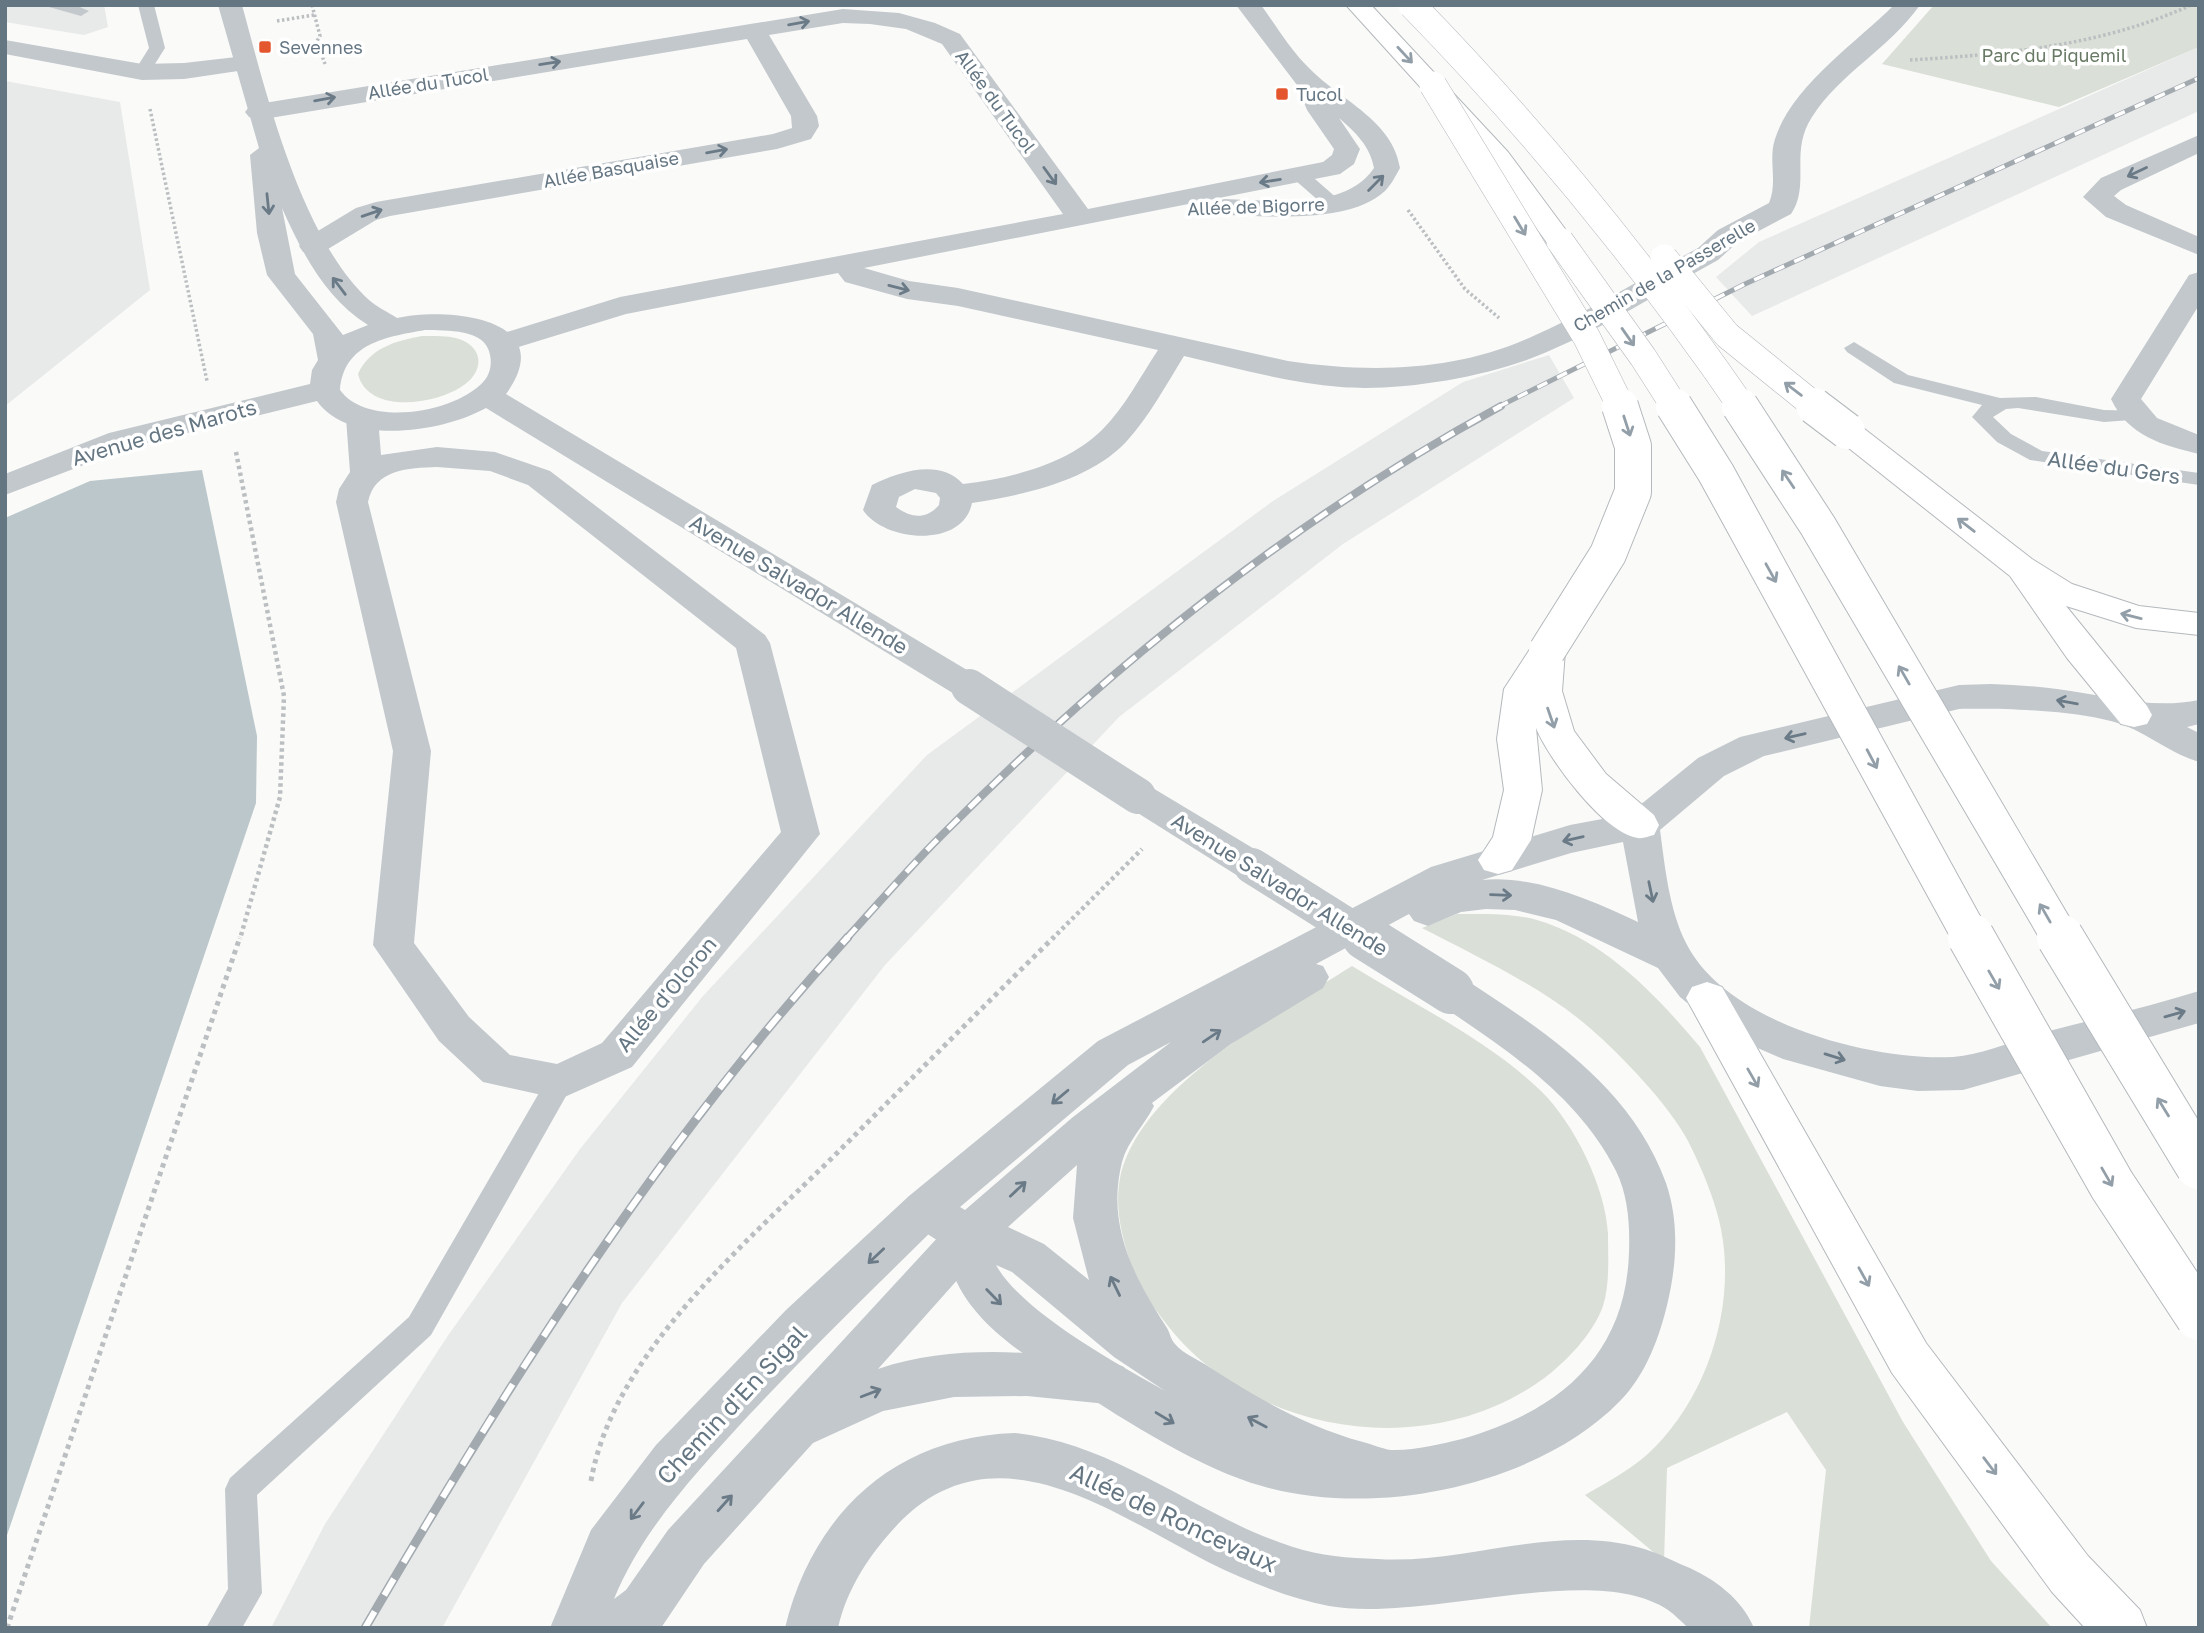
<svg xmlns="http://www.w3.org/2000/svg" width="2204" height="1633" font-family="'Golos Text',sans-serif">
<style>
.built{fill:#e8e9e9}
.green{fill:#dadfd7}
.water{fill:#bbc7cb}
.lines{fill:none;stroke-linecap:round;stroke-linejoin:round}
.trunk-casing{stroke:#b4b9bd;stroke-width:2}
.path-far2{stroke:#bbbfc2;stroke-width:3.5;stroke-dasharray:2.5 2.5;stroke-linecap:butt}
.path-far1{stroke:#bbbfc2;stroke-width:4.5;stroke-dasharray:3.5 3.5;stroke-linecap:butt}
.path{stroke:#bbbfc2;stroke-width:5;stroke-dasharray:4.5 4.5;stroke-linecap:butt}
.service{fill:#c3c8cc;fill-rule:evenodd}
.minor{fill:#c3c8cc;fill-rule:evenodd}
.tertiary{fill:#c3c8cc;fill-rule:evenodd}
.trunk{fill:#fff;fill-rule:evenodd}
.rail-far2-casing{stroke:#a2aab0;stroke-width:5}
.rail-far1-casing{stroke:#a2aab0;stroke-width:8}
.rail-casing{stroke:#a2aab0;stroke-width:9}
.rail-far2{stroke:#fff;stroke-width:3.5;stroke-dasharray:11;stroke-linecap:butt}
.rail-far1{stroke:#fff;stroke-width:5;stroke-dasharray:15;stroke-linecap:butt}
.rail{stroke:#fff;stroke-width:6;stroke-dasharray:19;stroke-linecap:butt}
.trunk-bridge-far2-casing{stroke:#b4b9bd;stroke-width:28;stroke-linecap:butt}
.trunk-bridge-far1-casing{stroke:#b4b9bd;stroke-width:38;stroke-linecap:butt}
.trunk-bridge-casing{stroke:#b4b9bd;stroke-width:48;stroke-linecap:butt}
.tertiary-bridge-far1{stroke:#c3c8cc;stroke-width:36}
.tertiary-bridge{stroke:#c3c8cc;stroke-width:46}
.trunk-bridge-far2{stroke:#fff;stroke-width:27}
.trunk-bridge-far1{stroke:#fff;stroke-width:36}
.trunk-bridge{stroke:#fff;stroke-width:46}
.oneway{stroke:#6a7a87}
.oneway2{stroke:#939fa8}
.poi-dot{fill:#e4572e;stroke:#fff;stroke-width:2.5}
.labels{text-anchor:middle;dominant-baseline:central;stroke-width:7;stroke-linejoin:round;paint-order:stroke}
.far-poi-label{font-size:18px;fill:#657683;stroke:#fff;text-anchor:start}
.far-park-label{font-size:18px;fill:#687a64;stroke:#fff}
.far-street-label{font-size:18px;fill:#657683;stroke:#fff}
.street-label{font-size:21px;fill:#657683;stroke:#fff}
.near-street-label{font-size:24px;fill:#657683;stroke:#fff}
</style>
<rect width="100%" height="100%" fill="#fafaf8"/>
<!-- built -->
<g class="built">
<polygon points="5,5 104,5 108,27 84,35 5,22"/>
<polygon points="2199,47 2199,111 1752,316 1716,277 1759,242"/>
<polygon points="5,81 120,102 150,290 5,406"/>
<polygon points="1549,355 1574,398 1343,544 1119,717 885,965 622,1303 442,1628 271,1628 325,1524 447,1337 580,1149 703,996 927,755 1273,501 1463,382"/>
</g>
<!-- green -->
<g class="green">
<polygon points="1934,5 2199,5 2199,47 2059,107 1882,64"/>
<path d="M422,336C436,336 452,335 464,341C487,353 480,376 461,387C433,405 368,414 358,374C370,348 395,341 422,336Z"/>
<path d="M1457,914C1483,914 1512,913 1537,920C1605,940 1656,995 1700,1047L1903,1422L1991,1561L2052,1628H1809L1826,1470L1787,1412L1667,1468L1664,1561L1585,1495C1609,1481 1636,1467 1655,1447C1706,1395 1733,1314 1723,1241C1719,1208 1703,1171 1688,1141C1670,1106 1621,1055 1591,1029C1546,989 1476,956 1422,928Z"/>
<path d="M1352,966C1415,1005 1487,1039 1541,1091C1574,1123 1606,1188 1608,1234C1608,1257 1610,1284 1603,1306C1593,1334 1566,1362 1543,1379C1428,1462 1255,1436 1168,1326C1155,1309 1140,1291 1133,1271C1123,1240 1114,1211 1120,1178C1139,1087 1279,1013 1352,966Z"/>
</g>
<!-- water -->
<polygon class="water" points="202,470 257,736 256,803 5,1541 5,518 90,481"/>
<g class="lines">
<!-- trunk casing -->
<g class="trunk-casing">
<g id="trunk">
<polygon points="1346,5 1371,5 1508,152 1574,241 1570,247 1560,249 1550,247 1490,164"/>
<polygon points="1847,422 1858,424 2032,559 2072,584 2139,606 2199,613 2199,635 2136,628 2066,606 2147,706 2152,715 2147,724 2134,727 2121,724 2067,658 2010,576 1836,438 1831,431 1836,424"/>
<path d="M1547,639L1560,643L1565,651L1562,691L1574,731L1606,774L1654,815L1659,825L1654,835C1649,836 1643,839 1638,838C1604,834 1548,758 1536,728L1542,790L1531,840L1512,870L1498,874L1484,870L1478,860L1493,837L1504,790L1497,739L1504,689L1534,643Z"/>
<polygon points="1707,982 1722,987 1926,1343 2088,1556 2140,1610 2147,1628 2085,1628 2052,1592 1892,1373 1686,998 1692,987"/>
</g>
</g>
<!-- path-far2 -->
<g class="path-far2">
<polyline points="312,5 320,36 317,41 325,64"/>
<polyline points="277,21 314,15"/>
<path d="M1910,60C2008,54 2101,46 2191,5"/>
<polyline points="150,109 207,381"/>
<polyline points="1408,210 1465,289 1499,318"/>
</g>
<!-- path-far1 -->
<g class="path-far1">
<polyline points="236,452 284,696 280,797 240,939"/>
<polyline points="1052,939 1142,849"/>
</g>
<!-- path -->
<g class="path">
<path d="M591,1481C613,1352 750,1240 839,1151C910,1080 982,1008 1054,937"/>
<polyline points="7,1628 240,937"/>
</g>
<!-- service -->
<g class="service">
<polygon points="42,5 75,5 89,11 81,16"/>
<polygon points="138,5 154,5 165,48 148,75 142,77 134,72 149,48"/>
<polygon points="1301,171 1307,172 1339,200 1342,204 1339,208 1327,208 1295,180 1292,176 1295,172"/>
<polygon points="1854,342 1908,375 2000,398 2036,397 2104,410 2145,411 2148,415 2145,419 2104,422 2018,408 2006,409 1993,417 2011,434 2042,451 2199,473 2199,485 2030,460 1997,442 1972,417 1982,405 1894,383 1847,352 1844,348"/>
<polygon points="560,1071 570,1074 574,1082 431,1335 257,1495 262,1593 242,1628 206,1628 228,1589 225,1489 230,1478 409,1317 550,1074"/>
</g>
<!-- minor -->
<g class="minor">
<path d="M1236,5H1261C1277,27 1291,51 1311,70C1341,100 1393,121 1400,168C1396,175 1391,185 1385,191C1349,224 1271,216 1225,215L1215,213L1211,207L1215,201L1225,199C1271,200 1344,212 1374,168C1370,146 1356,133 1339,118L1360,149L1354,164L1340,174L864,268L909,281L958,288L1288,361C1368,373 1453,372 1529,338C1587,313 1642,278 1698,248L1718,230L1769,203C1778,182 1768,160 1775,139C1791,87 1857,42 1894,5H1920C1890,48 1840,73 1812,117C1789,152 1811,184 1791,214L1738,242L1718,260C1663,290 1607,326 1549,351C1494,376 1402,392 1341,387C1288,383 1236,368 1184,356C1166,385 1149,417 1126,442C1089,481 1024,495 972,503C963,549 884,542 863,510L872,485C899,472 939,458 963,484C1011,478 1066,465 1102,430C1125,407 1140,377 1158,350L958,306L907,299L845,282L838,273L626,314L502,352L491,349L487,343L491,337L620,297L1063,214L942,44L906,29L870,24L843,23L769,35L817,116L819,126L811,139L777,149L390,216L376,220L323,252L313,254L303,252L299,246L303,240L356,208L376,202L773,134L792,128L791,116L747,39L258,120L249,117L245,112L249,107L258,104L843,9L899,13L935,23L960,34L1088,209L1323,162L1332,155L1334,149L1307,110L1297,85ZM915,489L936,493L940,498L939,505C926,520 911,518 896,507L899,497Z"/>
<polygon points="5,40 142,64 184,63 245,56 254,58 257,63 254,68 245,70 184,79 142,80 5,54"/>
<polygon points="2199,135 2199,153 2121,190 2114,196 2126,205 2199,237 2199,255 2106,217 2083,197 2101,178"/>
<path d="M2199,272V305L2141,399L2157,418L2199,435V454C2162,445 2128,436 2111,399L2189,275Z"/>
<path d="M362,409L373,411L378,418L381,455L437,447L495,452L550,471L765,635L770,643L820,834L632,1067L560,1099L483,1082L439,1041L373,945L393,751L336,502L339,489L350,472L346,418L351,411ZM437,467L490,471L528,485L736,648L781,832L602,1043L557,1064L510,1055L469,1017L414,943L431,751L368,502C375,469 408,468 437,467Z"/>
<path d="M925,1190L941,1196L948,1209L941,1222C876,1286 811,1349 749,1415C698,1471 643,1528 614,1599L626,1590L668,1530L952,1222L968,1217L984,1222L991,1236L984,1250L878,1369C951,1344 1031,1352 1107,1360L1124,1367L1131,1382L1124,1397L1107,1404L1027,1396L954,1397L883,1411L813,1443L704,1564L661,1628H550L591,1530L656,1445L786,1310L909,1196Z"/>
<path d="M1015,1433C1118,1444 1196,1516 1293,1547C1320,1556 1349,1558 1377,1559C1464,1565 1554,1523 1641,1548C1656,1552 1671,1560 1685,1566C1714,1578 1742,1599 1754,1628H1688C1682,1622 1675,1615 1668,1610C1593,1560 1424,1623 1329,1606C1288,1598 1247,1581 1210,1563C1113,1514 996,1423 898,1524C870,1554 847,1588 838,1628H785C813,1513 895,1437 1015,1433Z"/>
</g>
<!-- tertiary -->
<g class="tertiary">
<path d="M218,5H242C266,93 301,238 369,300C377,307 388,312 397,318C446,307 562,317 506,394L982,679L987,687L982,695L969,699L956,695L486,408C443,432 349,447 317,401L131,447L5,495V474L109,433L310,384L312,370L318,360L313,334L267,275L257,233L250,155L259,148ZM282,208C302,253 326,299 368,325L343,335L295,274ZM425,330C446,331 486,328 490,355C492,364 490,374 484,381C456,413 367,428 340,390C344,343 386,337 425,330Z"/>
<path d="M1991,684C2013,685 2035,686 2057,689C2106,695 2150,710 2199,700V724L2187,727L2199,733V762C2172,754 2151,736 2126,726C2085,710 2003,708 1959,709L1764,756L1724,776L1660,830C1665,867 1669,909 1686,943C1726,1023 1870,1061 1953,1057C1981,1055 2008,1043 2035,1035C2089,1020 2145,1008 2199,991V1023L1963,1090L1918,1091L1880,1086L1783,1059L1744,1042L1709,1021L1680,997L1658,968L1556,920L1515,910L1486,909L1461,912L1428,926L1414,921L1409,914L1316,964L1323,966L1329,977L1323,988L1231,1044L1152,1103L1154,1106C1144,1126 1128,1140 1122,1162C1106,1226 1134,1277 1167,1328C1170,1333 1171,1340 1175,1344C1182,1353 1199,1360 1209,1367C1259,1399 1305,1426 1363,1442C1372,1444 1382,1449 1391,1450C1413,1451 1441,1444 1462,1439C1557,1412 1626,1357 1629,1252C1630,1225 1628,1195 1616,1171C1578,1095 1504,1048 1436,1002L1430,991L1436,980L1451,975L1466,980C1546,1032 1632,1088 1666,1183C1679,1221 1677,1262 1668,1301C1660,1336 1646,1375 1620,1401C1537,1486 1375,1519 1262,1486C1203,1470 1127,1422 1075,1388C1022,1353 955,1316 946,1246L909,1222L902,1209L909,1196L1098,1041L1431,867L1570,825L1629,814L1698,758L1740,737L1959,685ZM1623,842L1638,922C1590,900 1536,875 1482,880L1571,853ZM1171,1042L1073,1117L965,1210L960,1207L1128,1065ZM1077,1165L1073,1218L1089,1280L1044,1244L1008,1227ZM996,1265L1012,1272L1114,1357L1165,1391C1117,1364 1022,1312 996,1265Z"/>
<polygon points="1138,783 1151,787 1266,856 1272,866 1266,876 1252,880 1238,876 1125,805 1119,796 1125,787"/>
</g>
<!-- trunk -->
<use href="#trunk" class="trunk"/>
<!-- rail-far2 casing -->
<g class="rail-far2-casing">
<polyline id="rail-far2" points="1498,407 1745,284 2199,78"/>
</g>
<!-- rail-far1 casing -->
<g class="rail-far1-casing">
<path id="rail-far1" d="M846,939C880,902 912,864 947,830C1111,665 1297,517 1501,406"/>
</g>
<!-- rail casing -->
<g class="rail-casing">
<path id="rail" d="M365,1628C507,1385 657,1145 848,937"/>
</g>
<!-- rail-far2 -->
<use href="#rail-far2" class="rail-far2"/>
<!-- rail-far1 -->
<use href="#rail-far1" class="rail-far1"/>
<!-- rail -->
<use href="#rail" class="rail"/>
<!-- trunk-bridge-far2 casing -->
<g class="trunk-bridge-far2-casing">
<g id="trunk-bridge-far2">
<path d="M1412,5C1534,130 1643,263 1742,407"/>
<polyline points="1433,85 1587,338 1621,407"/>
<polyline points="1560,241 1643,357 1675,407"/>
<polyline points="1664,258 1727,335 1816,407"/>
</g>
</g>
<!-- trunk-bridge-far1 casing -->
<g class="trunk-bridge-far1-casing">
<g id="trunk-bridge-far1">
<polyline points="1674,406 1716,473 1972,939"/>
<polyline points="1740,406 1818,526 2061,939"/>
<polyline points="1814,406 1847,431"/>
<polyline points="1547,651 1608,554 1633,492 1633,446 1620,406"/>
</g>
</g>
<!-- trunk-bridge casing -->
<g class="trunk-bridge-casing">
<g id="trunk-bridge">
<polyline points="1971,937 2112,1185 2199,1317"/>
<polyline points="2060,937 2199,1166"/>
</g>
</g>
<!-- tertiary-bridge-far1 -->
<g class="tertiary-bridge-far1">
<polyline points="969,687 1138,796"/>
<polyline points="1252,866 1368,939"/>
</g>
<!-- tertiary-bridge -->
<polyline class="tertiary-bridge" points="1365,937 1451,991"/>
<!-- trunk-bridge-far2 -->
<use href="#trunk-bridge-far2" class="trunk-bridge-far2"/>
<!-- trunk-bridge-far1 -->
<use href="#trunk-bridge-far1" class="trunk-bridge-far1"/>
<!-- trunk-bridge -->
<use href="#trunk-bridge" class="trunk-bridge"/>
</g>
<!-- one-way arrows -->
<defs><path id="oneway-shaft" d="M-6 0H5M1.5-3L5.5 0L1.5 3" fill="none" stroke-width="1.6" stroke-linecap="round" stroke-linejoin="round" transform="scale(1.75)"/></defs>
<g class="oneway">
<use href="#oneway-shaft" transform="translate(799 23) rotate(-10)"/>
<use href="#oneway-shaft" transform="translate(550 63) rotate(-9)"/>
<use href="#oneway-shaft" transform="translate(325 99) rotate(-10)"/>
<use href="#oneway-shaft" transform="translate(717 151) rotate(-10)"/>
<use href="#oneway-shaft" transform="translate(2137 172) rotate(155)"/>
<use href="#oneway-shaft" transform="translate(1050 176) rotate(54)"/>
<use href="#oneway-shaft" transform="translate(1270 181) rotate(171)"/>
<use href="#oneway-shaft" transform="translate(1376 183) rotate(-45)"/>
<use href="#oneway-shaft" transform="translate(268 204) rotate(84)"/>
<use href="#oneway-shaft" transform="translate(372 213) rotate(-19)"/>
<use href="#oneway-shaft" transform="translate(339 286) rotate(-127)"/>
<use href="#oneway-shaft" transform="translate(899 288) rotate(14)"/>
<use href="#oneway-shaft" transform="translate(2067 702) rotate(-170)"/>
<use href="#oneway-shaft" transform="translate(1795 736) rotate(167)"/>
<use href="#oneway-shaft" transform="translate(1573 839) rotate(167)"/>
<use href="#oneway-shaft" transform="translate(1651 892) rotate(78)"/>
<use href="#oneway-shaft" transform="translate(1501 895) rotate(2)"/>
<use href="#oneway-shaft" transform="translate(2175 1014) rotate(-16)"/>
<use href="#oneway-shaft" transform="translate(1212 1036) rotate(-34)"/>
<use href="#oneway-shaft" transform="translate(1835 1057) rotate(17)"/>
<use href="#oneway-shaft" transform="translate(1060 1097) rotate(140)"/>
<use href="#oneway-shaft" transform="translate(1018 1189) rotate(-43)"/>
<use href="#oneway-shaft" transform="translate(876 1256) rotate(137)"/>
<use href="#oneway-shaft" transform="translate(1115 1286) rotate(-116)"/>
<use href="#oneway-shaft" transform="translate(994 1297) rotate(46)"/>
<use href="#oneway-shaft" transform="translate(871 1393) rotate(-21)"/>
<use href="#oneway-shaft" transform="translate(1165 1418) rotate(31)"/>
<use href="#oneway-shaft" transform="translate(1257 1422) rotate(-152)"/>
<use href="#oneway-shaft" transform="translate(725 1503) rotate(-48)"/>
<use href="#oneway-shaft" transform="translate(637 1511) rotate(127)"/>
</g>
<g class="oneway2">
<use href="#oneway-shaft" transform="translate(1405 55) rotate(47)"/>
<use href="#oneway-shaft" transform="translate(1520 226) rotate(59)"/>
<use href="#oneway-shaft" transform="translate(1628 337) rotate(55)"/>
<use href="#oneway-shaft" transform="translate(1793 389) rotate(-143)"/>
<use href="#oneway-shaft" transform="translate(1627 426) rotate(72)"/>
<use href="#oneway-shaft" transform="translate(1788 479) rotate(-124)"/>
<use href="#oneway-shaft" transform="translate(1966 525) rotate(-142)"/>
<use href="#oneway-shaft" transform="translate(1771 573) rotate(61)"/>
<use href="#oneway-shaft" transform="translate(2131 616) rotate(-166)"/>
<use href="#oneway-shaft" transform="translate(1904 675) rotate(-120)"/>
<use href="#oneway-shaft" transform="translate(1551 718) rotate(71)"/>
<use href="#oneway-shaft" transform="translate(1872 759) rotate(62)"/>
<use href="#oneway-shaft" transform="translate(2045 913) rotate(-120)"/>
<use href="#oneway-shaft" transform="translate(1994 980) rotate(60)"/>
<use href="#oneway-shaft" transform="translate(1753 1078) rotate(60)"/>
<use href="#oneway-shaft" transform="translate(2163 1107) rotate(-122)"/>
<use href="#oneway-shaft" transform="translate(2107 1177) rotate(60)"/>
<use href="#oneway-shaft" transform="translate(1864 1277) rotate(61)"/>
<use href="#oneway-shaft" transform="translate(1990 1466) rotate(53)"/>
</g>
<!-- markers -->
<g class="poi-dot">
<rect x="258" y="40" width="14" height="14" rx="3.5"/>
<rect x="1275" y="87" width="14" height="14" rx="3.5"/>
</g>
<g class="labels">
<!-- far-poi labels -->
<g class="far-poi-label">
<text x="279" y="47">Sevennes</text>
<text x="1296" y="94">Tucol</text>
</g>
<!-- far-park labels -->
<g class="far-park-label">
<text x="2054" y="55">Parc du Piquemil</text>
</g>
<!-- far-street labels -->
<g class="far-street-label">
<text transform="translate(428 83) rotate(-9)">Allée du Tucol</text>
<text transform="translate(996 101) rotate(54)">Allée du Tucol</text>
<text transform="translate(611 169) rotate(-10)">Allée Basquaise</text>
<text transform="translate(1256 206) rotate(-2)">Allée de Bigorre</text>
<text transform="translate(1664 275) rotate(-30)">Chemin de la Passerelle</text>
</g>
<!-- street labels -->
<g class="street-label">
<text transform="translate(164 432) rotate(-16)">Avenue des Marots</text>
<text transform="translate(2114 467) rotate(8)">Allée du Gers</text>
<text transform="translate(799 584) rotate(31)">Avenue Salvador Allende</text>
<text transform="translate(1280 884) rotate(32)">Avenue Salvador Allende</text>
<text transform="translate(666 994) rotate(-50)">Allée d'Oloron</text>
</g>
<!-- near-street labels -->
<g class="near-street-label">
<text transform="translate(731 1404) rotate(-47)">Chemin d'En Sigal</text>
<text transform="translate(1174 1517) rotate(25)">Allée de Roncevaux</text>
</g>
</g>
<!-- border -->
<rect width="2204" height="1633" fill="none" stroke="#657683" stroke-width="14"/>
</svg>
